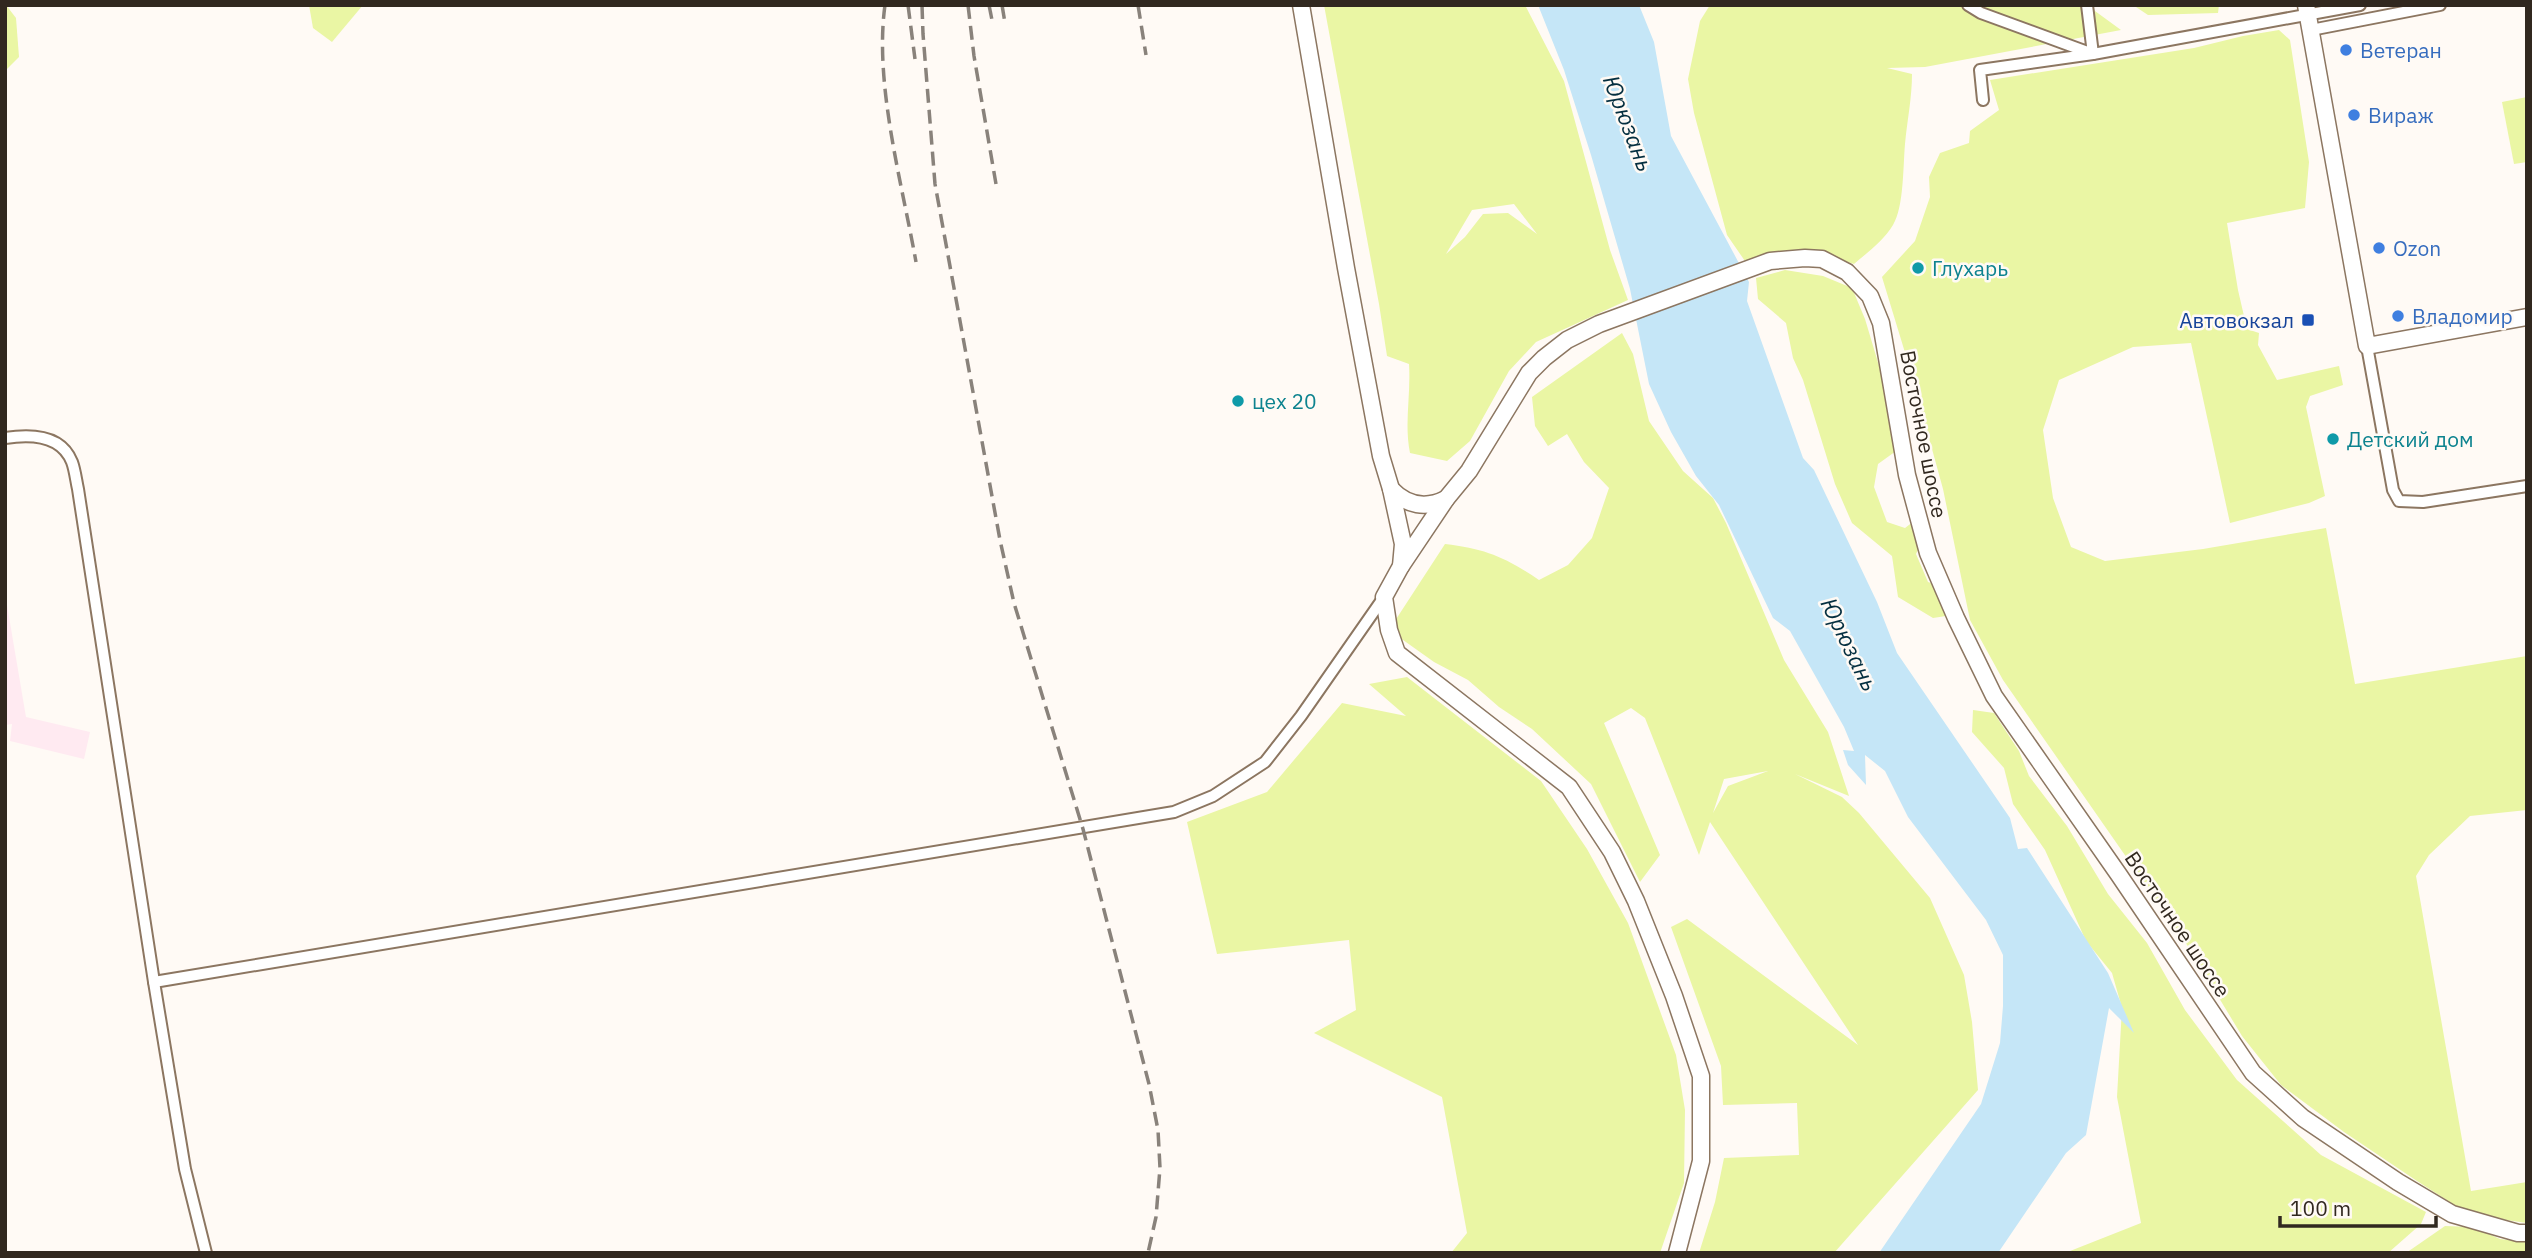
<svg xmlns="http://www.w3.org/2000/svg" width="2532" height="1258" font-family="'IBM Plex Sans',sans-serif">
<style>
.commercial{fill:#ffeaf1}
.green{fill:#eaf6a4;fill-rule:evenodd}
.water{fill:#c5e6f7}
.lines{fill:none;stroke-linecap:round;stroke-linejoin:round}
.street-casing{stroke:#8c7661;stroke-width:14}
.secondary-casing{stroke:#8c7661;stroke-width:19}
.street{stroke:#fff;stroke-width:10}
.secondary{stroke:#fff;stroke-width:16}
.rail{stroke:#89827b;stroke-width:3.5;stroke-dasharray:14 7;stroke-linecap:butt}
.shop-dot{fill:#3f7fe0;stroke:#fffaf5;stroke-width:2.5}
.culture-dot{fill:#0f9aa8;stroke:#fffaf5;stroke-width:2.5}
.transit-dot{fill:#1a4fb4;stroke:#fffaf5;stroke-width:2.5}
.labels{text-anchor:middle;dominant-baseline:central;stroke-width:5;stroke-linejoin:round;paint-order:stroke}
.shop-label{font-size:21px;fill:#366cbe;stroke:#fffaf5;text-anchor:start}
.culture-label{font-size:21px;fill:#0d838f;stroke:#fffaf5;text-anchor:start}
.transit-label{font-size:21px;fill:#164399;stroke:#fffaf5;text-anchor:end}
.street-label{font-size:21px;fill:#31281f;stroke:#fffaf5}
.water-label{font-size:23px;font-style:italic;fill:#042f40;stroke:#fffaf5}
</style>
<rect width="100%" height="100%" fill="#fffaf5"/>
<!-- commercial -->
<polygon class="commercial" points="7,605 26,717 90,732 84,759 10,741 12,724 5,725 5,606"/>
<!-- green -->
<g class="green">
<polygon points="6,5 16,18 19,57 5,71"/>
<polygon points="309,5 363,5 332,42 313,28"/>
<path d="M1324,5H1525L1564,81L1610,250L1628,300L1536,342L1509,371L1470,441L1447,461L1410,453C1404,423 1411,396 1409,364L1387,356L1379,304ZM1514,204L1537,234L1508,213L1483,214L1465,237L1446,254L1472,210Z"/>
<path d="M1710,5H2092L2095,11L2121,30L1925,67L1887,68L1912,74C1912,98 1907,121 1905,144C1903,166 1904,207 1893,225C1884,240 1867,253 1854,264L1835,258L1747,264L1727,235L1694,113L1688,79L1700,21Z"/>
<polygon points="2133,5 2219,5 2218,13 2148,15"/>
<polygon points="2279,30 2290,40 2309,162 2305,208 2227,223 2238,290 2247,329 2259,333 2258,345 2277,380 2339,366 2343,385 2310,396 2306,407 2325,496 2309,503 2230,523 2191,343 2133,347 2059,380 2043,430 2053,498 2071,547 2105,561 2203,549 2326,528 2355,684 2527,656 2527,810 2470,816 2429,855 2416,876 2471,1191 2527,1182 2527,1223 2506,1220 2456,1206 2417,1181 2344,1132 2281,1085 2242,1036 2184,940 2003,680 1970,620 1943,489 1910,369 1882,277 1915,241 1930,197 1929,177 1940,153 1969,143 1970,131 1999,110 1990,80 2194,48 2243,36"/>
<polygon points="2527,97 2527,162 2514,164 2502,102"/>
<polygon points="1785,270 1823,276 1852,288 1865,319 1903,446 1878,464 1874,487 1887,522 1905,528 1918,518 1924,537 1916,554 1928,582 1937,585 1946,616 1933,618 1898,597 1892,556 1852,523 1835,484 1803,380 1793,358 1786,323 1758,299 1756,278"/>
<path d="M1622,333L1633,354L1649,421L1683,471L1713,498L1726,523L1784,660L1828,732L1849,796L1795,774L1842,797L1859,813L1930,898L1964,975L1972,1022L1978,1090L1834,1253H1699L1715,1202L1724,1158L1799,1155L1797,1103L1723,1105L1721,1066L1671,927L1687,919L1858,1045L1710,822L1699,855L1645,718L1631,708L1604,723L1660,855L1640,882L1591,784L1532,729L1499,707L1468,680L1434,662L1389,630L1445,544C1486,549 1505,557 1539,580L1568,565L1592,538L1609,488L1584,462L1567,434L1548,446L1535,426L1532,397ZM1768,771L1728,786L1713,813L1724,779Z"/>
<polygon points="1407,677 1541,781 1587,849 1628,923 1676,1055 1685,1110 1684,1183 1660,1253 1451,1253 1467,1233 1442,1097 1314,1033 1356,1010 1349,940 1217,954 1187,822 1267,792 1342,703 1406,716 1369,684"/>
<polygon points="1973,710 1994,713 2019,751 2029,776 2067,826 2108,894 2147,943 2185,1010 2237,1080 2321,1155 2426,1212 2421,1224 2388,1253 2065,1253 2141,1223 2117,1097 2122,1008 2112,973 2086,941 2045,850 2013,804 2004,768 1972,732"/>
<polygon points="2445,1226 2473,1227 2500,1239 2527,1242 2527,1253 2406,1253"/>
</g>
<!-- water -->
<polygon class="water" points="1538,5 1639,5 1654,42 1671,136 1749,282 1747,301 1803,458 1814,470 1877,602 1897,653 2010,818 2018,849 2027,848 2108,973 2134,1033 2109,1008 2086,1135 2066,1153 1998,1253 1879,1253 1981,1104 2000,1043 2003,1006 2003,955 1986,920 1908,817 1885,771 1865,755 1866,785 1848,765 1843,750 1854,751 1844,727 1790,631 1773,618 1719,505 1696,476 1671,432 1649,384 1630,289 1591,155 1564,70"/>
<g class="lines">
<!-- street casing -->
<g class="street-casing">
<g id="street">
<polyline points="1968,5 1981,13 2093,54 2087,5"/>
<polyline points="2311,30 2440,5"/>
<polyline points="1983,100 1980,70 2093,54 2360,5"/>
<polyline points="2367,346 2393,490 2399,501 2423,502 2527,486"/>
<path d="M5,438C30,434 61,434 72,462C75,470 76,480 78,489L154,982L1174,812L1213,796L1265,762L1301,716L1384,597"/>
<polyline points="154,982 185,1169 206,1253"/>
</g>
</g>
<!-- secondary casing -->
<g class="secondary-casing">
<g id="secondary">
<polyline points="1301,5 1346,268 1381,456 1391,489 1403,544 1401,566 1384,597 1389,630 1397,653 1569,787 1612,852 1636,901 1674,996 1701,1076 1701,1161 1677,1253"/>
<polyline points="2306,5 2367,346 2527,317"/>
<path d="M1391,489C1407,506 1426,509 1446,499"/>
<polyline points="1401,566 1446,499 1469,471 1529,373 1544,358 1567,340 1599,324 1770,261 1805,258 1822,259 1847,272 1870,296 1881,323 1907,475 1928,553 1956,618 1994,696 2119,875 2253,1073 2303,1118 2398,1182 2452,1214 2518,1233 2527,1233"/>
</g>
</g>
<!-- street -->
<use href="#street" class="street"/>
<!-- secondary -->
<use href="#secondary" class="secondary"/>
<!-- rail -->
<g class="rail">
<path d="M885,5C874,84 902,183 916,262"/>
<polyline points="908,5 915,59"/>
<polyline points="922,5 923,34 935,184 1000,540 1014,603 1083,829 1149,1084 1158,1130 1160,1168 1156,1217 1148,1253"/>
<polyline points="968,5 974,56 996,184"/>
<polyline points="989,5 993,25"/>
<polyline points="1002,5 1005,23"/>
<polyline points="1138,5 1146,55"/>
</g>
</g>
<!-- markers -->
<g class="shop-dot">
<circle cx="2346" cy="50" r="7"/>
<circle cx="2354" cy="115" r="7"/>
<circle cx="2379" cy="248" r="7"/>
<circle cx="2398" cy="316" r="7"/>
</g>
<g class="culture-dot">
<circle cx="1918" cy="268" r="7"/>
<circle cx="1238" cy="401" r="7"/>
<circle cx="2333" cy="439" r="7"/>
</g>
<rect class="transit-dot" x="2301" y="313" width="14" height="14" rx="3.5"/>
<g class="labels">
<!-- shop labels -->
<g class="shop-label">
<text x="2360" y="50">Ветеран</text>
<text x="2368" y="115">Вираж</text>
<text x="2393" y="248">Ozon</text>
<text x="2412" y="316">Владомир</text>
</g>
<!-- culture labels -->
<g class="culture-label">
<text x="1932" y="268">Глухарь</text>
<text x="1252" y="401">цех 20</text>
<text x="2347" y="439">Детский дом</text>
</g>
<!-- transit labels -->
<g class="transit-label">
<text x="2294" y="320">Автовокзал</text>
</g>
<!-- street labels -->
<g class="street-label">
<text transform="translate(1924 434) rotate(79)">Восточное шоссе</text>
<text transform="translate(2178 924) rotate(56)">Восточное шоссе</text>
</g>
<!-- water labels -->
<g class="water-label">
<text transform="translate(1629 123) rotate(69)">Юрюзань</text>
<text transform="translate(1850 644) rotate(64)">Юрюзань</text>
</g>
</g>
<!-- border -->
<rect width="2532" height="1258" fill="none" stroke="#31281f" stroke-width="14"/>
<!-- scale -->
<path d="M2280 1216v10h156v-10" fill="none" stroke="#31281f" stroke-width="3.5"/>
<text x="2290" y="1216" font-size="21" fill="#31281f" stroke="#fffaf5" stroke-width="5" paint-order="stroke">100 m</text>
</svg>
